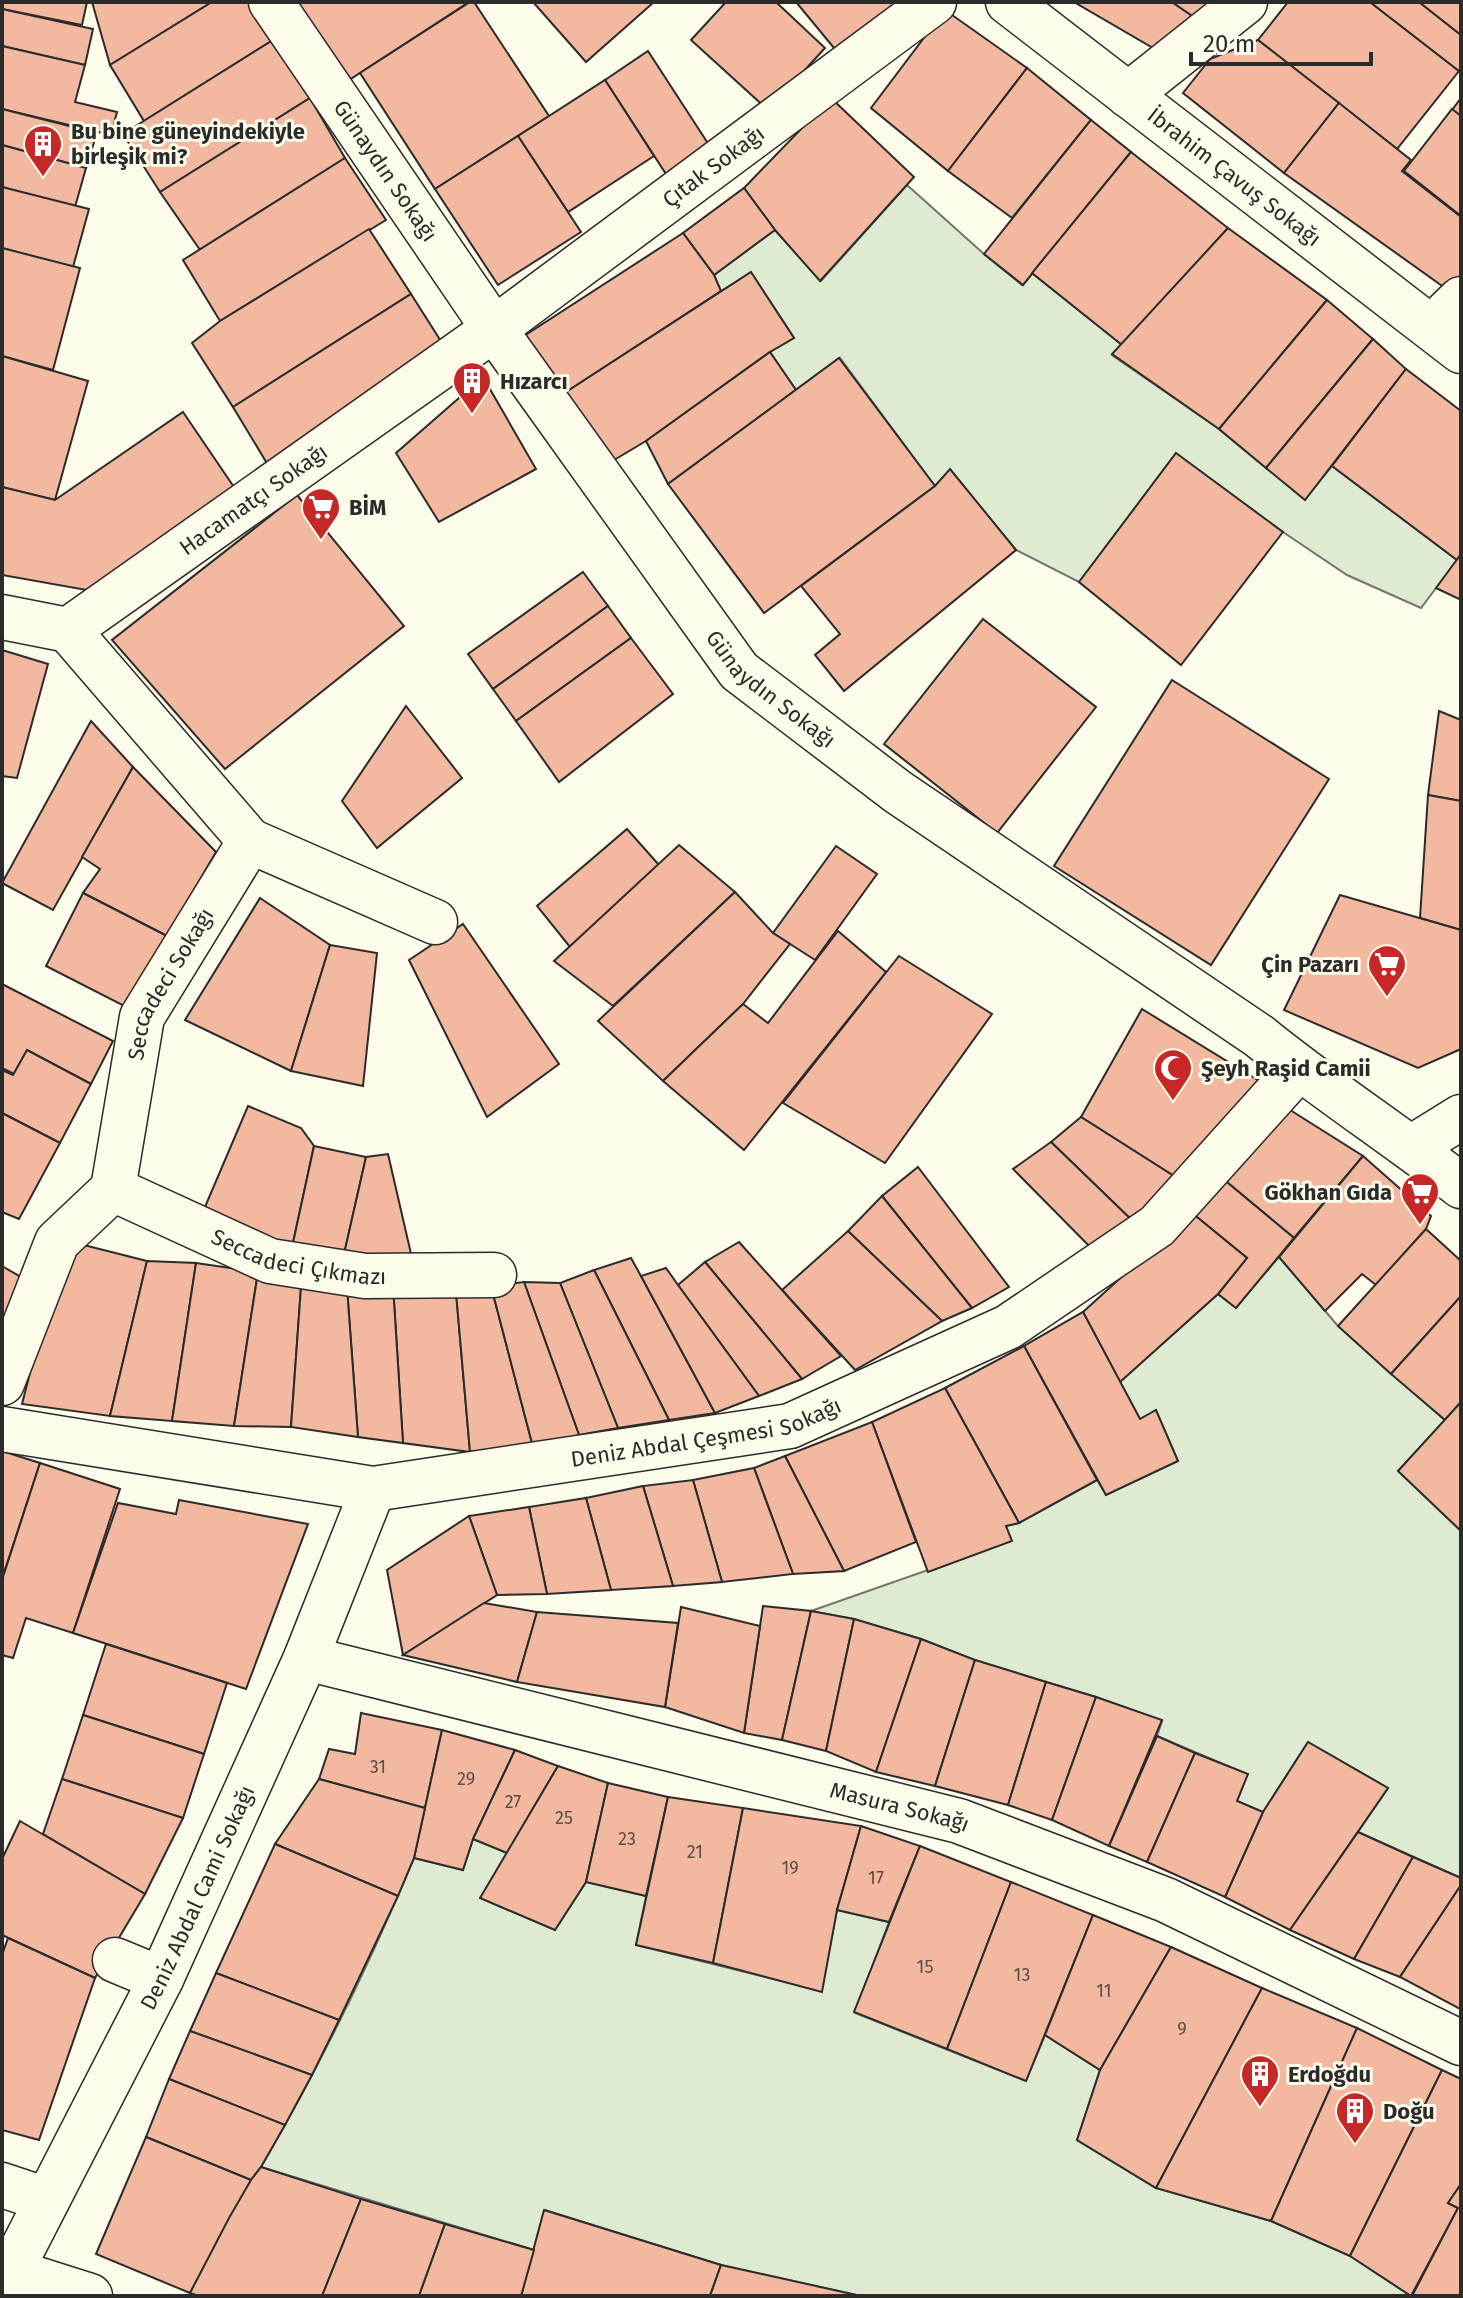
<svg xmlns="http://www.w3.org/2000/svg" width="1463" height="2298" font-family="'Fira Sans',sans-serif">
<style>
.green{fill:#deebd1;stroke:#74746e;stroke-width:2}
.building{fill:#f2b8a0;stroke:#2b2b2b;stroke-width:2}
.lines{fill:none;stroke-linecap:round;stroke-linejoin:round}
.minor-casing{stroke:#2b2b2b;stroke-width:47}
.minor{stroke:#fdfbea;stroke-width:44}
.labels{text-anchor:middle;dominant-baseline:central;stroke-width:6;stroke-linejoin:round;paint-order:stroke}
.number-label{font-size:18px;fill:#5d4e48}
.poi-label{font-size:22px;font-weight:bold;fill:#2b2b2b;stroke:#fdfbea;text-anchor:start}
.street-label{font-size:22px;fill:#2b2b2b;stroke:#fdfbea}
</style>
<rect width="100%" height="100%" fill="#fdfbea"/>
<!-- green -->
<g class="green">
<polygon points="907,185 984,254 1022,285 1032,273 1122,345 1112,355 1219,429 1305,499 1332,466 1457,560 1421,608 1347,575 1283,532 1176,454 1079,582 1016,550 950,470 935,486 840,358 796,390 770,352 794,338 751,273 721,291 714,275 775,230 821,281"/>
<polygon points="1279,1257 1338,1326 1445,1420 1398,1471 1461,1531 1461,1878 1358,1832 1388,1788 1308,1742 1263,1812 1237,1801 1247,1774 1157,1736 1162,1721 1096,1697 975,1660 921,1639 854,1619 811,1611 1011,1541 1006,1526 1019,1523 1097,1480 1106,1495 1178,1461 1156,1411 1140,1419 1120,1382 1218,1294 1236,1307"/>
<path d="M473,1839L507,1853L481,1898L555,1930L586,1882L646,1896L636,1945L821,1991L837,1910L889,1922L855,2013L1026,2081L1045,2035L1100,2070L1077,2140L1156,2188L1271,2221L1350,2256L1411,2296H861L721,2265L545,2210L534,2250L261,2167C319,2068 370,1963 414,1858L463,1870Z"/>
</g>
<!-- building -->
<g class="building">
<polygon points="2,2 87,2 82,25 2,9"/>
<polygon points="92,2 212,2 110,65"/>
<polygon points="212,2 249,2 273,40 144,121 110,65"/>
<polygon points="294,2 469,2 346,82"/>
<polygon points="470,2 474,2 549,116 435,189 360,73"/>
<polygon points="533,2 654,2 586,62"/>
<polygon points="726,2 776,2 825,48 768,110 691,40"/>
<polygon points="796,2 903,2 839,54"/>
<polygon points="1074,2 1172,2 1201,22 1160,52"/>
<polygon points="1172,2 1224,2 1201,22"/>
<polygon points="1288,2 1370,2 1459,71 1397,149 1258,40"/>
<polygon points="1370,2 1419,2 1461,35 1461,69 1459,71"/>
<polygon points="1419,2 1461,2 1461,35"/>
<polygon points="2,9 93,29 85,65 2,46"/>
<polygon points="945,10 1027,68 948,171 871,108"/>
<polygon points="273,40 310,98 160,192 123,134"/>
<polygon points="1258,40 1339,103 1284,173 1183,93 1210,59"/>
<polygon points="2,46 85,65 75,102 117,112 111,135 2,109"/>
<polygon points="648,51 709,145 666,174 605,80"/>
<polygon points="1027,68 1091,120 1012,218 948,171"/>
<polygon points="605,80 654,156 568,212 518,136"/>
<polygon points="310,98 345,158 200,250 160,192"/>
<polygon points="831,98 914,177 820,281 775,230 744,188"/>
<polygon points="1461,98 1461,116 1452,110"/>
<polygon points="1339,103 1411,160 1402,171 1461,217 1461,284 1452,293 1284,173"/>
<polygon points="2,109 97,133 86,168 2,145"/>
<polygon points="1452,109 1461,116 1461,216 1404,171"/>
<polygon points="1091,120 1131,152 1023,285 984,254"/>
<polygon points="518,136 581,232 498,285 435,189"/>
<polygon points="2,145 86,168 75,207 2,187"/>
<polygon points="1131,152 1228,228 1122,345 1032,273"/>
<polygon points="345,158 386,220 220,321 183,260"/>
<polygon points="2,187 89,209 73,267 2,248"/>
<polygon points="744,188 775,230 714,275 683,233"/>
<polygon points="1228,228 1327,300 1219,429 1112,354"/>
<polygon points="369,229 411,294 233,407 192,343 220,321"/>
<polygon points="683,233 714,275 721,291 563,394 524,336"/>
<polygon points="2,248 80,268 53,370 2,356"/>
<polygon points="751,272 794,338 770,352 646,441 609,463 563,394"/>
<polygon points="411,294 444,346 268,465 233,407"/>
<polygon points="1327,300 1373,339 1266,468 1219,429"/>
<polygon points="1373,339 1406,369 1305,500 1266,468"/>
<polygon points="770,352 796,390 668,484 646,441"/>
<polygon points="2,356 88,381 55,500 2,487"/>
<polygon points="839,358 935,486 764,613 668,484"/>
<polygon points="1406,369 1461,411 1461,554 1457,560 1332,466"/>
<polygon points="483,377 536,469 439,522 396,453"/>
<polygon points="183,412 238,493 92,591 2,575 2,487 55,500"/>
<polygon points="1176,453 1283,532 1181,665 1079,582"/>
<polygon points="950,469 1016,550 844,691 815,655 840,634 801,586 935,486"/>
<polygon points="297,495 404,626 225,769 112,640"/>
<polygon points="1461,554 1461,600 1436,588"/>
<polygon points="583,572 608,606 493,689 468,654"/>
<polygon points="608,606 631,638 516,721 493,689"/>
<polygon points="983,619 1096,707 997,833 884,744"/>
<polygon points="631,638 673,694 559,782 516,721"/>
<polygon points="2,650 48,664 17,778 2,776"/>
<polygon points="1172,680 1329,779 1211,965 1054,866"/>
<polygon points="406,706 462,778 377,848 342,801"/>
<polygon points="1439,711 1461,720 1461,801 1428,795"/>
<polygon points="91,721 133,767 53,910 2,883"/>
<polygon points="133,767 216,852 167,936 83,893 100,869 82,857"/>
<polygon points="1428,795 1461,801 1461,930 1420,918"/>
<polygon points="627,829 659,865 570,947 537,906"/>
<polygon points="679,845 735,892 613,1006 554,961"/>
<polygon points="836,846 877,874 815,960 773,933"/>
<polygon points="735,892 773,933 790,944 743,1004 663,1081 598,1021"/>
<polygon points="83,893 167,936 130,1009 46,966"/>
<polygon points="1340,895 1461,930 1461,1049 1418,1068 1284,1010"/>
<polygon points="260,898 330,945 291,1071 185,1020"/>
<polygon points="463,924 559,1064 487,1117 409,960"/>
<polygon points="838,931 886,972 744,1150 663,1081 743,1004 768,1023"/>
<polygon points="330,945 377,953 363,1086 291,1071"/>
<polygon points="899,956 992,1014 885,1163 783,1103"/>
<polygon points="2,984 113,1041 91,1084 27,1050 14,1074 2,1068"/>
<polygon points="1142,1009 1269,1087 1188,1185 1081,1117"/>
<polygon points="27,1050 91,1084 60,1143 2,1113 2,1070 13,1075"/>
<polygon points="1279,1103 1363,1156 1294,1238 1222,1178"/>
<polygon points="248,1106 301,1128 314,1146 291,1252 199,1221"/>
<polygon points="2,1113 60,1143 19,1219 2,1212"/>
<polygon points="1081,1117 1188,1185 1141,1229 1051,1142"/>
<polygon points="1051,1142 1141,1229 1099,1256 1013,1169"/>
<polygon points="314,1146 366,1157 342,1263 291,1252"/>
<polygon points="388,1154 412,1258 342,1263 366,1157"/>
<polygon points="1363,1156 1431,1216 1426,1229 1376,1285 1362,1274 1325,1311 1279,1257"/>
<polygon points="918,1167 1009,1287 972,1308 882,1196"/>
<polygon points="1222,1178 1294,1238 1236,1308 1218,1294 1247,1258 1192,1213"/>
<polygon points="882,1196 972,1308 942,1321 848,1231"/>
<polygon points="1192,1213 1247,1258 1218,1294 1120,1382 1083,1312"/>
<polygon points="1426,1229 1461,1261 1461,1296 1391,1374 1338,1326"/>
<polygon points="848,1231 942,1321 855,1370 782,1290"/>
<polygon points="64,1240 147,1261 110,1416 22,1404"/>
<polygon points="739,1242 782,1290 841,1356 802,1379 705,1262"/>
<polygon points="631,1258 641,1276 715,1413 669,1420 594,1270"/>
<polygon points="147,1261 196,1263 172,1421 110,1416"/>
<polygon points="705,1262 802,1379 759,1396 678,1285"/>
<polygon points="196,1263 258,1272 234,1426 172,1421"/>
<polygon points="2,1266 26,1280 2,1330"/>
<polygon points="666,1268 678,1285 759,1396 715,1413 641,1276"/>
<polygon points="594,1270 669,1420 618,1428 560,1283"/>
<polygon points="258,1272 301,1287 291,1427 234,1426"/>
<polygon points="455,1281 470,1452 403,1443 393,1286"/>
<polygon points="455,1281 491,1286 533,1447 470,1452"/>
<polygon points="524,1282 560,1283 618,1428 579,1435"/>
<polygon points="524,1282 579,1435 533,1447 491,1286"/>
<polygon points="393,1286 403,1443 358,1437 347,1288"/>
<polygon points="301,1287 347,1288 358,1437 291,1427"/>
<polygon points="1461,1296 1461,1402 1445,1420 1391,1374"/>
<polygon points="1083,1312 1140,1419 1156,1410 1178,1461 1106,1495 1024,1346"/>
<polygon points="1024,1346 1097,1480 1019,1523 945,1388"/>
<polygon points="945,1388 1019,1523 1006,1526 1012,1541 928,1572 872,1422"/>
<polygon points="1461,1402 1461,1531 1398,1471"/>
<polygon points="872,1422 916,1542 844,1571 785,1456"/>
<polygon points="2,1451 40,1463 2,1579"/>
<polygon points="785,1456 844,1571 793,1574 754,1468"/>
<polygon points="40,1463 120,1489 73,1633 26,1618 13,1658 2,1655 2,1580"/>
<polygon points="754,1468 793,1574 722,1582 693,1480"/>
<polygon points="693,1480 722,1582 673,1586 643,1486"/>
<polygon points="643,1486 673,1586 611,1590 586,1498"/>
<polygon points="586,1498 611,1590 547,1594 529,1507"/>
<polygon points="179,1500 308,1524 246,1689 73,1633 118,1503 176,1514"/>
<polygon points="529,1507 547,1594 497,1595 469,1516"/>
<polygon points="469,1516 497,1595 403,1655 387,1570"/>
<polygon points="484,1603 537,1612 517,1682 403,1655"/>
<polygon points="763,1606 811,1611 782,1740 744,1733"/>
<polygon points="681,1607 760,1626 744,1733 665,1707"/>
<polygon points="811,1611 854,1619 826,1751 782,1740"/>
<polygon points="537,1612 678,1623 665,1707 517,1682"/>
<polygon points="854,1619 921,1639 876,1772 826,1751"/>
<polygon points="921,1639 975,1660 935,1786 876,1772"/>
<polygon points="106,1644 227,1683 204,1754 83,1715"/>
<polygon points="975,1660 1046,1682 1008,1805 935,1786"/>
<polygon points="1046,1682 1096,1697 1052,1820 1008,1805"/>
<polygon points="1096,1697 1162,1720 1109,1846 1052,1820"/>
<polygon points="361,1713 442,1730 425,1808 319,1779 329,1749 355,1754"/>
<polygon points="83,1715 204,1754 183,1818 62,1779"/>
<polygon points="442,1730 515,1750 473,1839 463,1870 414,1858"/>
<polygon points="1157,1736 1195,1753 1147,1862 1109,1846"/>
<polygon points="1308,1742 1388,1788 1290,1930 1225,1897 1263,1812"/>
<polygon points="515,1750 558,1766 507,1853 473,1839"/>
<polygon points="1195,1753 1248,1774 1237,1801 1263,1812 1225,1897 1147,1862"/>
<polygon points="558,1766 608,1783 586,1882 555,1930 480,1898"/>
<polygon points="62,1779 183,1818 145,1894 43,1834"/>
<polygon points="319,1779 425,1808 414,1858 398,1896 275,1844"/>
<polygon points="608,1783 668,1797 646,1896 586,1882"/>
<polygon points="668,1797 743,1808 713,1963 636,1945"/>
<polygon points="743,1808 861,1826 837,1910 822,1992 713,1963"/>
<polygon points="20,1821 145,1894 95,1978 2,1935 2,1859"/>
<polygon points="861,1826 920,1846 889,1922 837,1910"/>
<polygon points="1358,1832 1413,1857 1354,1959 1290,1930"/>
<polygon points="275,1844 398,1896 339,2020 216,1973"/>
<polygon points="920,1846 1011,1882 947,2049 854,2012"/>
<polygon points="1413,1857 1461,1878 1461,1885 1400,1977 1354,1959"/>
<polygon points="1011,1882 1093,1915 1026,2081 947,2049"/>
<polygon points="1461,1885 1461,2007 1460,2009 1400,1977"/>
<polygon points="1093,1915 1171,1947 1100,2070 1045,2035"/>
<polygon points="8,1938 95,1978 39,2140 2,2130 2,1955"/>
<polygon points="1171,1947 1262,1988 1156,2188 1077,2140 1100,2070"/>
<polygon points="216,1973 339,2020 312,2075 190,2031"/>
<polygon points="1262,1988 1357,2028 1271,2221 1156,2188"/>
<polygon points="1357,2028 1442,2070 1350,2256 1271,2221"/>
<polygon points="190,2031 312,2075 285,2125 169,2079"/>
<polygon points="1442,2070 1461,2079 1461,2184 1448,2203 1458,2208 1411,2296 1350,2256"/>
<polygon points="169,2079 285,2125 261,2167 251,2180 146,2137"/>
<polygon points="146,2137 251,2180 190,2293 96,2254"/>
<polygon points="261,2167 361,2199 322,2296 199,2296 190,2293 229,2218 251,2180"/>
<polygon points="1461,2184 1461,2296 1412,2296 1458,2208 1448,2203"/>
<polygon points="361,2199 445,2224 419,2296 322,2296"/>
<polygon points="544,2210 721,2265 710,2296 521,2296"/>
<polygon points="445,2224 534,2250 521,2296 419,2296"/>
<polygon points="721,2265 861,2296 710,2296"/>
</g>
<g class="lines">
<!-- minor casing -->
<g class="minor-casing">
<g id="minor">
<path id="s1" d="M271,2L494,329L739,671L898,792L1259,1036C1324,1089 1394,1134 1461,1186"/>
<path id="s2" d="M1008,2L1461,351"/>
<polyline points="1128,95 1245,2"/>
<polyline points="1432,327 1461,299"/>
<path id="s3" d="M2,617L68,630L494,329L934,2"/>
<polyline points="250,841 435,922"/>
<polyline points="1411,1148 1461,1117"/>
<path id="s4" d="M113,1189L270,1261L365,1276L494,1275"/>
<path id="s5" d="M2,1383L57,1242L113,1189L142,1017L250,841L68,630"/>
<path id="s6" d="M2,1429L373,1489L790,1426L1008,1327L1157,1226L1299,1068"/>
<path id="s7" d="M306,1658L959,1821L1166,1900L1461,2043"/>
<polyline points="115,1960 161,1979"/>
<polyline points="2,2185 47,2200"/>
<polyline points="11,2271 90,2296"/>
<path id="s8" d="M2,2296L11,2271L161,1979L306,1658L373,1489"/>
</g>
</g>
<!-- minor -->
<use href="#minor" class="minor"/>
</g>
<!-- icons -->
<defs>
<g id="building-pin" transform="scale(2)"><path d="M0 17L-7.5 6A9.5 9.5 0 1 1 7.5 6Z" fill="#c62828" stroke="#fdfbea"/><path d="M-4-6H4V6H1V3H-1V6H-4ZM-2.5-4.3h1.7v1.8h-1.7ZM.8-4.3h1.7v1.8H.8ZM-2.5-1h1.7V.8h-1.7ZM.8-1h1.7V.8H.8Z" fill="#fff"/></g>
<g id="supermarket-pin" transform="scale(2)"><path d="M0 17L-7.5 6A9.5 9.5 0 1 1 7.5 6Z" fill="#c62828" stroke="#fdfbea"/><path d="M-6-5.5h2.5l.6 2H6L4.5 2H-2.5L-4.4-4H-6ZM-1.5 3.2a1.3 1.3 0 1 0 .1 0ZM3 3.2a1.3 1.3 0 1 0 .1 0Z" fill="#fff"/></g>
<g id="mosque-pin" transform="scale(2)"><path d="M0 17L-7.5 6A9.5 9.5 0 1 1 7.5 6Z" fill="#c62828" stroke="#fdfbea"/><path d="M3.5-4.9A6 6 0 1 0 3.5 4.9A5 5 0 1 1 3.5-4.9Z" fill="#fff"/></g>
</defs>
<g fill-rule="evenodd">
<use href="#building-pin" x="43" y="144"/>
<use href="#building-pin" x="472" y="381"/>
<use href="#supermarket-pin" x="321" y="507"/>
<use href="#supermarket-pin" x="1387" y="964"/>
<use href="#mosque-pin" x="1173" y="1068"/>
<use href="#supermarket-pin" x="1420" y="1192"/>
<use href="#building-pin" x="1260" y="2074"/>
<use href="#building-pin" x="1355" y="2111"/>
</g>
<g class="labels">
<!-- number labels -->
<g class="number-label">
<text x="378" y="1767">31</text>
<text x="466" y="1779">29</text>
<text x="513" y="1802">27</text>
<text x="564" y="1818">25</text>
<text x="627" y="1839">23</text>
<text x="695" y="1852">21</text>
<text x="790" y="1868">19</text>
<text x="876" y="1878">17</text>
<text x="925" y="1967">15</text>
<text x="1022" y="1975">13</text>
<text x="1104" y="1991">11</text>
<text x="1182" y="2029">9</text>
</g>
<!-- poi labels -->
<g class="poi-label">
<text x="71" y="131">Bu bine güneyindekiyle<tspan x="71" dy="25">birleşik mi?</tspan></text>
<text x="500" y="381">Hızarcı</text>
<text x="349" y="507">BİM</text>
<text x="1359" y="964" text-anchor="end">Çin Pazarı</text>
<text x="1201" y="1068">Şeyh Raşid Camii</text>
<text x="1392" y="1192" text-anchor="end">Gökhan Gıda</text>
<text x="1288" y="2074">Erdoğdu</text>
<text x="1383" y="2111">Doğu</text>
</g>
<!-- street labels -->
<g class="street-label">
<text stroke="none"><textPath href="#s3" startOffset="862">Çıtak Sokağı</textPath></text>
<text stroke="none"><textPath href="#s1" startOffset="204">Günaydın Sokağı</textPath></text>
<text stroke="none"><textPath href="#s2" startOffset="286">İbrahim Çavuş Sokağı</textPath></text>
<text stroke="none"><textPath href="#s3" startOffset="294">Hacamatçı Sokağı</textPath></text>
<text stroke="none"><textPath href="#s1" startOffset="852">Günaydın Sokağı</textPath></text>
<text stroke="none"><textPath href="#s5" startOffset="444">Seccadeci Sokağı</textPath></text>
<text stroke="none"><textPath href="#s4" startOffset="200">Seccadeci Çıkmazı</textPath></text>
<text stroke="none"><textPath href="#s6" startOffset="714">Deniz Abdal Çeşmesi Sokağı</textPath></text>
<text stroke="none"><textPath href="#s7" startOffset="612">Masura Sokağı</textPath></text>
<text stroke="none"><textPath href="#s8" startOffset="444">Deniz Abdal Cami Sokağı</textPath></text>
</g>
</g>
<!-- border -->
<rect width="1463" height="2298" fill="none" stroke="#2b2b2b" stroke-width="8"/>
<!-- scale -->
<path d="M1191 52v12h180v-12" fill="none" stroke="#2b2b2b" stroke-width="4"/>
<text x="1203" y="52" font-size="24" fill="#2b2b2b" stroke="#fdfbea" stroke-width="6" paint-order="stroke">20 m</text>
</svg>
